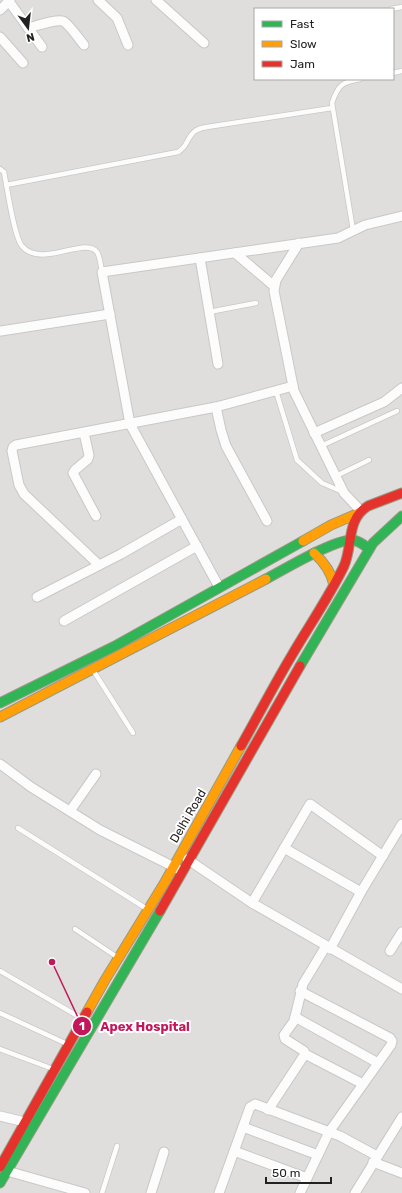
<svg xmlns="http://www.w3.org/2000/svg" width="402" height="1193" font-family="Rubik,sans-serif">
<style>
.residential{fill:#dfdedc;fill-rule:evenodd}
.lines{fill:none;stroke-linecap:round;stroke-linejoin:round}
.lane-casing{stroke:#c9c8c7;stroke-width:6}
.street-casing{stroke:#c9c8c7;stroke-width:11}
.fast-casing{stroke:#999a82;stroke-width:11}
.slow-casing{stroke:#999a82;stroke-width:11}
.jam-casing{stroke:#999a82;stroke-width:11}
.lane{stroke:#fdfcfc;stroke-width:4.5}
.street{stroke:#fdfcfc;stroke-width:9}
.fast{stroke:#30b455;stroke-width:9}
.slow{stroke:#ff9f0a;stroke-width:9}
.jam{stroke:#e5322d;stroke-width:9}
.labels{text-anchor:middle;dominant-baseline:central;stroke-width:4;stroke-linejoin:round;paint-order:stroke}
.street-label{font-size:12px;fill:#222;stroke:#fff}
.leader{fill:none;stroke:#c2185b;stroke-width:1.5}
.callout-dot{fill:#c2185b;stroke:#fff;stroke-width:1.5}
.mark-label{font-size:12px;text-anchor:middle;font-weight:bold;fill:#fff}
.callout-label{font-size:13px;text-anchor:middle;font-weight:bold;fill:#c2185b;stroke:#fff;stroke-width:4;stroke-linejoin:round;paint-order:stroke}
</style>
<rect width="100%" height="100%" fill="#f0eeeb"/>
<!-- residential -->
<path class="residential" d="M0,0H402V1193H0ZM255,9H393V79H255Z"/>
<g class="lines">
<!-- lane casing -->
<g class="lane-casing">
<g id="lane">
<polyline points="391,9 402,7"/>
<polyline points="393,73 402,71"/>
<path d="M0,169L4,172C7,187 14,237 22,246C41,269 85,236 97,252C100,257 101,266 102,272"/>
<path d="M6,185L178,152C187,147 186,141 192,134C195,129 201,128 207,127L332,108"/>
<path d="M353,230L332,103C338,85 342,82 360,79"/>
<polyline points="209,312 256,303"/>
<polyline points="276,391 297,460 322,483 343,492"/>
<polyline points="321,446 397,411"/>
<polyline points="336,476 369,460"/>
<polyline points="93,670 133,733"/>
<polyline points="18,828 147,909"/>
<polyline points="75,929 117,957"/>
<polyline points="0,971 81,1018"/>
<polyline points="0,1013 67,1044"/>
<polyline points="0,1049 53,1069"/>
<polyline points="102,1193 117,1146"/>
</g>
</g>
<!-- street casing -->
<g class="street-casing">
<g id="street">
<polyline points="8,0 42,47"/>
<polyline points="98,0 117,18 128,45"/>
<polyline points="156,0 204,43"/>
<polyline points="0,10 10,0"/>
<path d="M28,28C36,26 55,19 63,21C69,24 79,39 84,45"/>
<polyline points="0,37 23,63"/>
<polyline points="299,243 276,280 274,291 294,391 344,493 361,511"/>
<polyline points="235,253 274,286"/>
<polyline points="200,258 218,364"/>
<polyline points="1,331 110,314"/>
<polyline points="216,407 221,430 226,446 267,521"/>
<polyline points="84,433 89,455 88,459 75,470 73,473 96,516"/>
<polyline points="314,433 384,402 402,388"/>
<polyline points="99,565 24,494 19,485 12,451 13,447 16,445 216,407 293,386"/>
<polyline points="219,587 130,424 102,272 338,238 365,225 402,216"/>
<polyline points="37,597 121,554 182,519"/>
<polyline points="64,621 197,546"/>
<polyline points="0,764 31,787 100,830 178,869"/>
<polyline points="70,811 96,774"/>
<polyline points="284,848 361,892"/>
<polyline points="187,859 252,903 402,989"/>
<polyline points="252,903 310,804 383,856"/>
<polyline points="330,949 361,892 402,824"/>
<polyline points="390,951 402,932"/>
<polyline points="295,1017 378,1063"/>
<polyline points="305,1054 363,1084"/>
<polyline points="268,1110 305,1054 304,1051 285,1039 284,1035 294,1021 303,984 326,946"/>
<polyline points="0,1116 25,1122"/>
<polyline points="243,1127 318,1155"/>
<polyline points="234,1151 307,1178"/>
<polyline points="373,1162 402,1173"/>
<polyline points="7,1171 85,1193"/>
<polyline points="151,1193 164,1152"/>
<polyline points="219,1193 250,1107 255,1104 340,1136 377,1156"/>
<polyline points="300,1193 329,1132 391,1045 392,1041 390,1038 300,991"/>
<polyline points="355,1193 402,1117"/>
</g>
</g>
<!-- fast casing -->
<g class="fast-casing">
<g id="fast">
<path d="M266,579C283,570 336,538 353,540C360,541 364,545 369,549"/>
<polyline points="300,666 373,543 402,516"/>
<polyline points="0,703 115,646 303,541"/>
<polyline points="0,1183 160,911"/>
</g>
</g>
<!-- slow casing -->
<g class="slow-casing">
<g id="slow">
<polyline points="303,541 331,525 359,513"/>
<path d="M314,553C324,562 331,571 334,585"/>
<polyline points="0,717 266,579"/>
<polyline points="87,1012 105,980 165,882 241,746"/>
</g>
</g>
<!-- jam casing -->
<g class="jam-casing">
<g id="jam">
<path d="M241,746C258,716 274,685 292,655C309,626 329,597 344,566C353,546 346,519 368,506L402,493"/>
<polyline points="160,911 300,666"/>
<polyline points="0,1167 87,1012"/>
</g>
</g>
<!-- lane -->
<use href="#lane" class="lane"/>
<!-- street -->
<use href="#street" class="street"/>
<!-- fast -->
<use href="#fast" class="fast"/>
<!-- slow -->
<use href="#slow" class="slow"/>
<!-- jam -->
<use href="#jam" class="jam"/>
</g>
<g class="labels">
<!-- street labels -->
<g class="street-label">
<text transform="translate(188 816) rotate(-60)">Delhi Road</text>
</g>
</g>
<!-- callouts -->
<path class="leader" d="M52 962L82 1026"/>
<g class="callout-dot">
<circle cx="52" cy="962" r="4"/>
<circle cx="82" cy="1026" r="10"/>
</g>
<g class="mark-label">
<text x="82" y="1030">1</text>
</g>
<g class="callout-label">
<text x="145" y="1031">Apex Hospital</text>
</g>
<!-- legend -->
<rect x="254" y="8" width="140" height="72" fill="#ffffff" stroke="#a7a7a7"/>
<rect x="262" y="21" width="20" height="6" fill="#30b455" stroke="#a7a7a7"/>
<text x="290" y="28" font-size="12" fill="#222222">Fast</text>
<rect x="262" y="41" width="20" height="6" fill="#ff9f0a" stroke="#a7a7a7"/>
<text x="290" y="48" font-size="12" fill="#222222">Slow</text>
<rect x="262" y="61" width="20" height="6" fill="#e5322d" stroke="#a7a7a7"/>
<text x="290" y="68" font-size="12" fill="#222222">Jam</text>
<!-- north arrow -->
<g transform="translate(28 28) rotate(165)" stroke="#ffffff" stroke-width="3" paint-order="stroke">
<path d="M0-3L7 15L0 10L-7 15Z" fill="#222222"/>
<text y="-6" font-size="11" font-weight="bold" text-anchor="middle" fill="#222222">N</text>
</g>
<!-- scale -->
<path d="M266 1177v6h65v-6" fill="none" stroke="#222222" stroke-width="2"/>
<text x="272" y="1177" font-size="12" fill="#222222" stroke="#ffffff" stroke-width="3" paint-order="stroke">50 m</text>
</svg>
